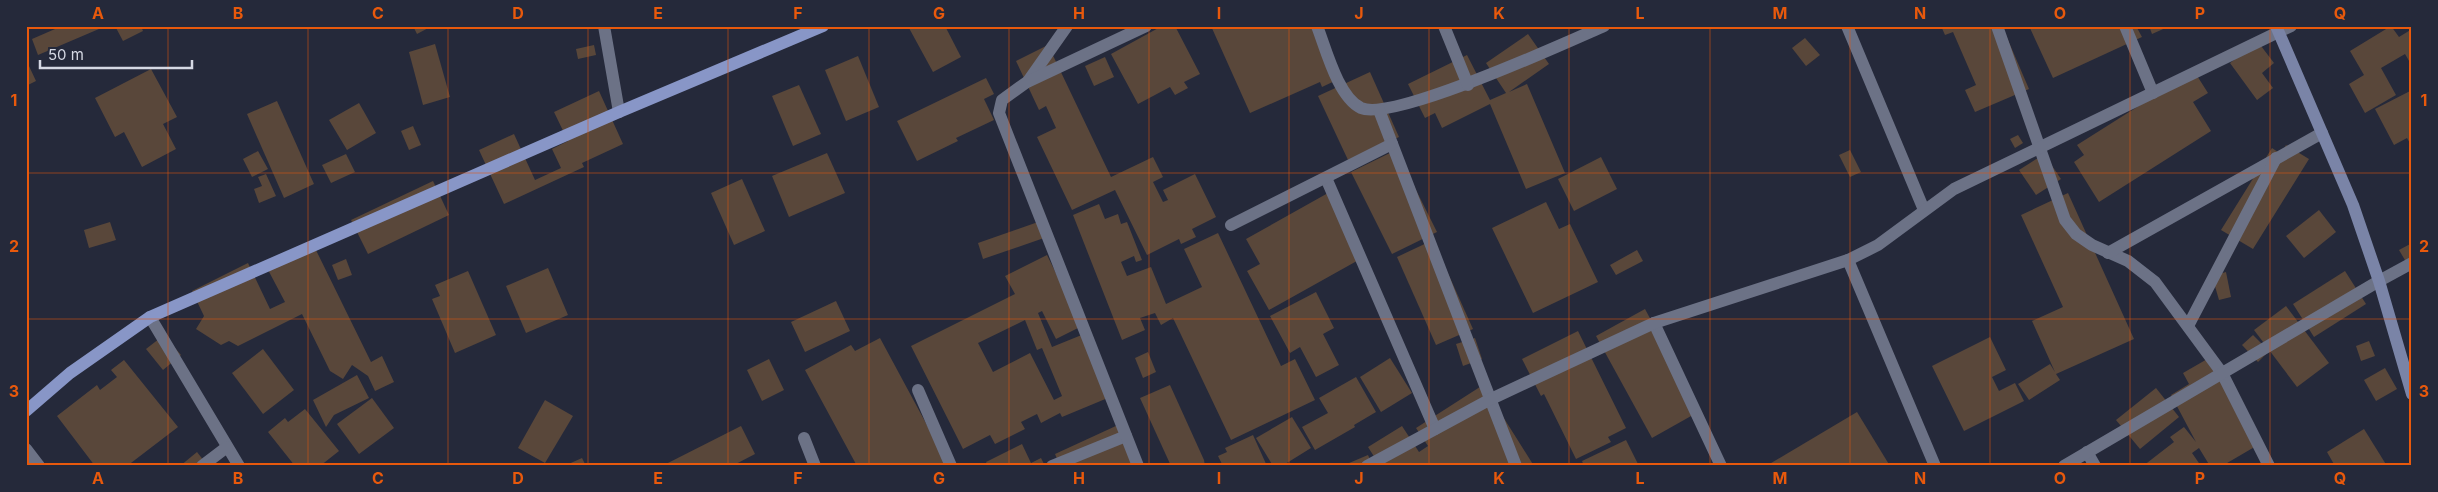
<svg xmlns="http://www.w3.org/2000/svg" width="2438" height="492" font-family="Inter,sans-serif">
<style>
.building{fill:#59473a;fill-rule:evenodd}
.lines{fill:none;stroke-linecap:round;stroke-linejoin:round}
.minor{stroke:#6c7286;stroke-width:12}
.tertiary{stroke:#6c7286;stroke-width:12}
.secondary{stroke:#7a84a7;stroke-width:12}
.primary{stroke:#8896c7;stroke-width:12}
.grid{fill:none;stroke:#e8590c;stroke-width:1;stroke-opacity:0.55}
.neatline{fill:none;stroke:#e8590c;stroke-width:2}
.grid-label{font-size:16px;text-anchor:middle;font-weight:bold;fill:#e8590c}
</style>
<rect width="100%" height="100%" fill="#25293a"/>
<!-- building -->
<g class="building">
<polygon points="62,26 106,26 38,55 32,39"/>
<polygon points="115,26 141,26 143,31 123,41"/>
<polygon points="413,26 432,26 417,34"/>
<polygon points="913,26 945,26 961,57 933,72 909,28"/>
<polygon points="1162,26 1175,26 1200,74 1184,82 1188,88 1175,95 1170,87 1138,104 1111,54"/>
<polygon points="1211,26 1316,26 1339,79 1322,87 1320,82 1250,113"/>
<polygon points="1941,26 2002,26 2029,89 1975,112 1965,90 1976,85 1953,32 1945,35"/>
<polygon points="2029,26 2136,26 2142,37 2053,78"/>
<polygon points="2149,26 2170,26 2152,34"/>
<polygon points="2391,26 2399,37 2412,29 2412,66 2405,54 2381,68 2396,95 2365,113 2349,84 2364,75 2350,51"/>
<polygon points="1528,34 1549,64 1509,92 1527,84 1565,173 1526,189 1490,104 1442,128 1435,113 1425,118 1408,84 1467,55 1490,100 1506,93 1486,63"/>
<polygon points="1805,38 1820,55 1806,66 1792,48"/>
<polygon points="2258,42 2274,63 2262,73 2273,88 2257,100 2230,63"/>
<polygon points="435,44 450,97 423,105 409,52"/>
<polygon points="594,45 596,55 578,59 576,49"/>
<polygon points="1048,45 1111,177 1153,157 1163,177 1153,182 1163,202 1168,200 1163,190 1195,174 1216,217 1192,229 1196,237 1181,244 1179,239 1147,255 1115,190 1072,210 1037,137 1056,128 1046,106 1039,110 1016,61"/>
<polygon points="858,56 879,107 846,121 825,70"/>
<polygon points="1105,57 1114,77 1094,86 1085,66"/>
<polygon points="29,66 36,81 26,86 26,68"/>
<polygon points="151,69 177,117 163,124 176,149 142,167 124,132 115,137 95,98"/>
<polygon points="2194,71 2208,93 2193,102 2211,131 2099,202 2074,162 2084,155 2077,145"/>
<polygon points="1370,72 1399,137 1348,160 1318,96"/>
<polygon points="986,78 994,94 984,99 994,120 956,138 958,141 917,161 897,121"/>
<polygon points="799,85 821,134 793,146 772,96"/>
<polygon points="2412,90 2412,147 2407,138 2394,145 2375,109"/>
<polygon points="599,91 623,144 582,163 584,167 504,204 479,150 514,134 535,180 561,168 552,149 568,141 554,112"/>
<polygon points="277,101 314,184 284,198 247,114"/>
<polygon points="359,103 376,133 347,150 329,120"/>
<polygon points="413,126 421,145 409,150 401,131"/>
<polygon points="2018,135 2023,143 2015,148 2010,139"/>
<polygon points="2286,145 2309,159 2253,249 2221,230 2272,148 2281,154"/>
<polygon points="1396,150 1437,232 1392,254 1351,172"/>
<polygon points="1850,150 1861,172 1850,177 1839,155"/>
<polygon points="258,151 268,169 252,177 243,159"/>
<polygon points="827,153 845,193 789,217 772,176"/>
<polygon points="346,154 355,172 331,183 322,165"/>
<polygon points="2044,154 2061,179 2036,195 2019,170"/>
<polygon points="1601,157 1617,189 1574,211 1558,179"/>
<polygon points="266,174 276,196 259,203 254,189 262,186 258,177"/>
<polygon points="742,179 765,231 734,245 711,193"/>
<polygon points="433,181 449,215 368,254 351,220"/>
<polygon points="1328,193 1364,257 1269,310 1247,271 1260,264 1246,239"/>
<polygon points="2068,193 2134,339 2056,374 2060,380 2029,400 2018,384 2050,364 2055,372 2032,321 2063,307 2021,215"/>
<polygon points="1546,202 1559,229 1570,224 1598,282 1533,313 1492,228"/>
<polygon points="1099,204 1105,219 1118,214 1121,224 1127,222 1142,260 1136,262 1134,256 1121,262 1127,276 1151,267 1166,304 1202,287 1184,249 1218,233 1281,366 1295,359 1315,400 1231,440 1173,318 1161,325 1155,313 1140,318 1145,330 1122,340 1073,215"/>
<polygon points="2319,210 2336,232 2304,258 2286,236"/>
<polygon points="110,222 116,240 89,248 84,230"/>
<polygon points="1038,222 1044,238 983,259 978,243"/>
<polygon points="1433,240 1473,329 1436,345 1397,257"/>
<polygon points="2412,243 2412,272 2399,250"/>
<polygon points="313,244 371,362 382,356 394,382 375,391 368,376 352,365 343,379 330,371 302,314 238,346 229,341 221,345 196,329 204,316 192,291 248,263 270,309 285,302 266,266"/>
<polygon points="1637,250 1643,261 1616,275 1610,265"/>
<path d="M1047,255L1082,326L1056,339L1042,311L1038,313L1052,347L1089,332L1115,395L1062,417L1060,413L1041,423L1037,414L1021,422L1025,429L995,444L990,435L963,449L911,346L1015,294L1005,276ZM1025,320L1037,350L1042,348L1062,396L1054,400L1030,353L993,372L978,343Z"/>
<polygon points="346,259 352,275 338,280 332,265"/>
<polygon points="548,268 568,315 526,333 506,286"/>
<polygon points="468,271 496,335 455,353 432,299 440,296 435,285"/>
<polygon points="2345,271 2366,304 2314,337 2293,304"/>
<polygon points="2226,272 2231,297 2219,300 2212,276"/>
<polygon points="1316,292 1334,328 1323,334 1339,365 1316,377 1300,347 1290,353 1270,316"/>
<polygon points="836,301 850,331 805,352 791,322"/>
<polygon points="2286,306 2329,363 2297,387 2254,330"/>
<polygon points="1645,309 1700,411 1652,438 1596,336"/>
<polygon points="1578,331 1626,428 1608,437 1611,442 1576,459 1544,394 1541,396 1522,359"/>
<polygon points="164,335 181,355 163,370 146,349"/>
<polygon points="2253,335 2269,351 2258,362 2242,345"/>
<polygon points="1990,337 2006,370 1992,377 1999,391 2015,383 2024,401 1964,431 1932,366"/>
<polygon points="880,338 949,466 857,466 805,370 851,345 855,351"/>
<polygon points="1475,338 1482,359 1463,366 1456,344"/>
<polygon points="2369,341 2375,356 2361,361 2356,346"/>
<polygon points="263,349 294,390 263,414 232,373"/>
<polygon points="1148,352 1156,372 1143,378 1135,358"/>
<polygon points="1390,358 1412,393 1381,412 1360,377"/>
<polygon points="2209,358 2263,442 2222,466 2210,466 2199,448 2192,453 2201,466 2143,466 2174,442 2170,437 2184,427 2196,442 2171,395 2189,384 2183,373"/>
<polygon points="769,359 784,390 762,401 747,370"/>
<polygon points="124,360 178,427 127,466 95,466 57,416 97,385 100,390 117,377 111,370"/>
<polygon points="2385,368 2397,389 2376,401 2364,380"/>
<polygon points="357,375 369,398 334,415 326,427 313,400"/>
<polygon points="1356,377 1376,412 1354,425 1355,427 1315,450 1302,427 1328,413 1319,398"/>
<polygon points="1170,385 1204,460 1205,466 1171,466 1140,398"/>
<polygon points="1483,385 1534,466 1380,466 1368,447 1402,426 1419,452 1428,446 1416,428"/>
<polygon points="2156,388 2179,417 2140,449 2116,420"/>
<polygon points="372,398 394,428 359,454 337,424"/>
<polygon points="545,400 573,416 545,463 518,448"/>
<polygon points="305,409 339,451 320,466 295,466 268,432 285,418 288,422"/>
<polygon points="1857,412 1890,466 1766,466"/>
<polygon points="1292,417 1311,448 1282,466 1273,466 1256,438"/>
<polygon points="1118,425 1135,466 1060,466 1055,454"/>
<polygon points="741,426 755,454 732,466 662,466"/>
<polygon points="2364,429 2387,466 2335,466 2327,452"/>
<polygon points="1253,435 1267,466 1223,466 1218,456 1227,452 1225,448"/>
<polygon points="1626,440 1639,466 1584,466 1582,461"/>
<polygon points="1022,444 1031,463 1041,458 1045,466 988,466 986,462"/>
<polygon points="197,452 208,466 180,466"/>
<polygon points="1368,455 1373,466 1342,466"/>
<polygon points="582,458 586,466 564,466"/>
</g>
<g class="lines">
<!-- minor -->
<g class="minor">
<polyline points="604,26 619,112"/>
<path d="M1317,26C1326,49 1338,97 1361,108C1393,122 1565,43 1604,26"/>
<polyline points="1444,26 1468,85"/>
<polyline points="1847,26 1924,210"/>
<polyline points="1997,26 2065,220 2076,234 2092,245 2128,261 2155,282 2222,373 2269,466"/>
<polyline points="2125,26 2153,93"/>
<polyline points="1029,80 1067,26"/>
<polyline points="1379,110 1516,466"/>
<polyline points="1326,178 1435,429"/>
<polyline points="1231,225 1392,144"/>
<polyline points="2108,253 2322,133"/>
<polyline points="1848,260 1935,466"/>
<polyline points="2379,281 2412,263"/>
<polyline points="150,317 239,466"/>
<polyline points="1654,323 1721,466"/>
<polyline points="2188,326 2276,158"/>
<polyline points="918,390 951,466"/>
<polyline points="804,438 815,466"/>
<polyline points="26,449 39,466"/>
<polyline points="2087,452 2095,466"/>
<polyline points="202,466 227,447"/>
<polyline points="1052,466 1126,436"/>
<polyline points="1138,466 999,113 1002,100 1027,82 1146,26"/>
<polyline points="1367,466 1489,400 1654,323 1848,260 1878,245 1954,189 2291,26"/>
</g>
<!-- tertiary -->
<polyline class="tertiary" points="2064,466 2379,281"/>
<!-- secondary -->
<polyline class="secondary" points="2276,26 2353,205 2379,281 2412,394"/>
<!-- primary -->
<polyline class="primary" points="26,411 70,373 150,317 619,112 823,26"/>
</g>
<!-- grid -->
<path class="grid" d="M168,26V466M308,26V466M448,26V466M588,26V466M728,26V466M869,26V466M1009,26V466M1149,26V466M1289,26V466M1429,26V466M1569,26V466M1710,26V466M1850,26V466M1990,26V466M2130,26V466M2270,26V466M26,173H2412M26,319H2412"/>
<!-- border -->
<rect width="2438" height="492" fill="none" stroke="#25293a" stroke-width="55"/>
<!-- scale -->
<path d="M40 60v8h152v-8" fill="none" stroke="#d5d8e3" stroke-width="2.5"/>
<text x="48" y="60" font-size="15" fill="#d5d8e3" stroke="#25293a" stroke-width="4" paint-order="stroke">50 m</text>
<rect x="28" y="28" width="2382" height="436" class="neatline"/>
<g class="grid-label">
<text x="98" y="19">A</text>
<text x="238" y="19">B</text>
<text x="378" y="19">C</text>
<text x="518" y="19">D</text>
<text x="658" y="19">E</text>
<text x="798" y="19">F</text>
<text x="939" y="19">G</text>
<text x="1079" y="19">H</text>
<text x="1219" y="19">I</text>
<text x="1359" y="19">J</text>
<text x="1499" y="19">K</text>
<text x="1640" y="19">L</text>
<text x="1780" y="19">M</text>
<text x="1920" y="19">N</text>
<text x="2060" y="19">O</text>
<text x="2200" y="19">P</text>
<text x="2340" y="19">Q</text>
<text x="14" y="106">1</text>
<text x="2424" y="106">1</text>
<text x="14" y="252">2</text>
<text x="2424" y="252">2</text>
<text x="14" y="397">3</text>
<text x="2424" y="397">3</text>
<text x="98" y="484">A</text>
<text x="238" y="484">B</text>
<text x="378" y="484">C</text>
<text x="518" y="484">D</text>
<text x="658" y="484">E</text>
<text x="798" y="484">F</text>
<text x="939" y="484">G</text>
<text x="1079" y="484">H</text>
<text x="1219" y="484">I</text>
<text x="1359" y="484">J</text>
<text x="1499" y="484">K</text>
<text x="1640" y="484">L</text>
<text x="1780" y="484">M</text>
<text x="1920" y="484">N</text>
<text x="2060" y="484">O</text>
<text x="2200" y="484">P</text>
<text x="2340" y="484">Q</text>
</g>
</svg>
